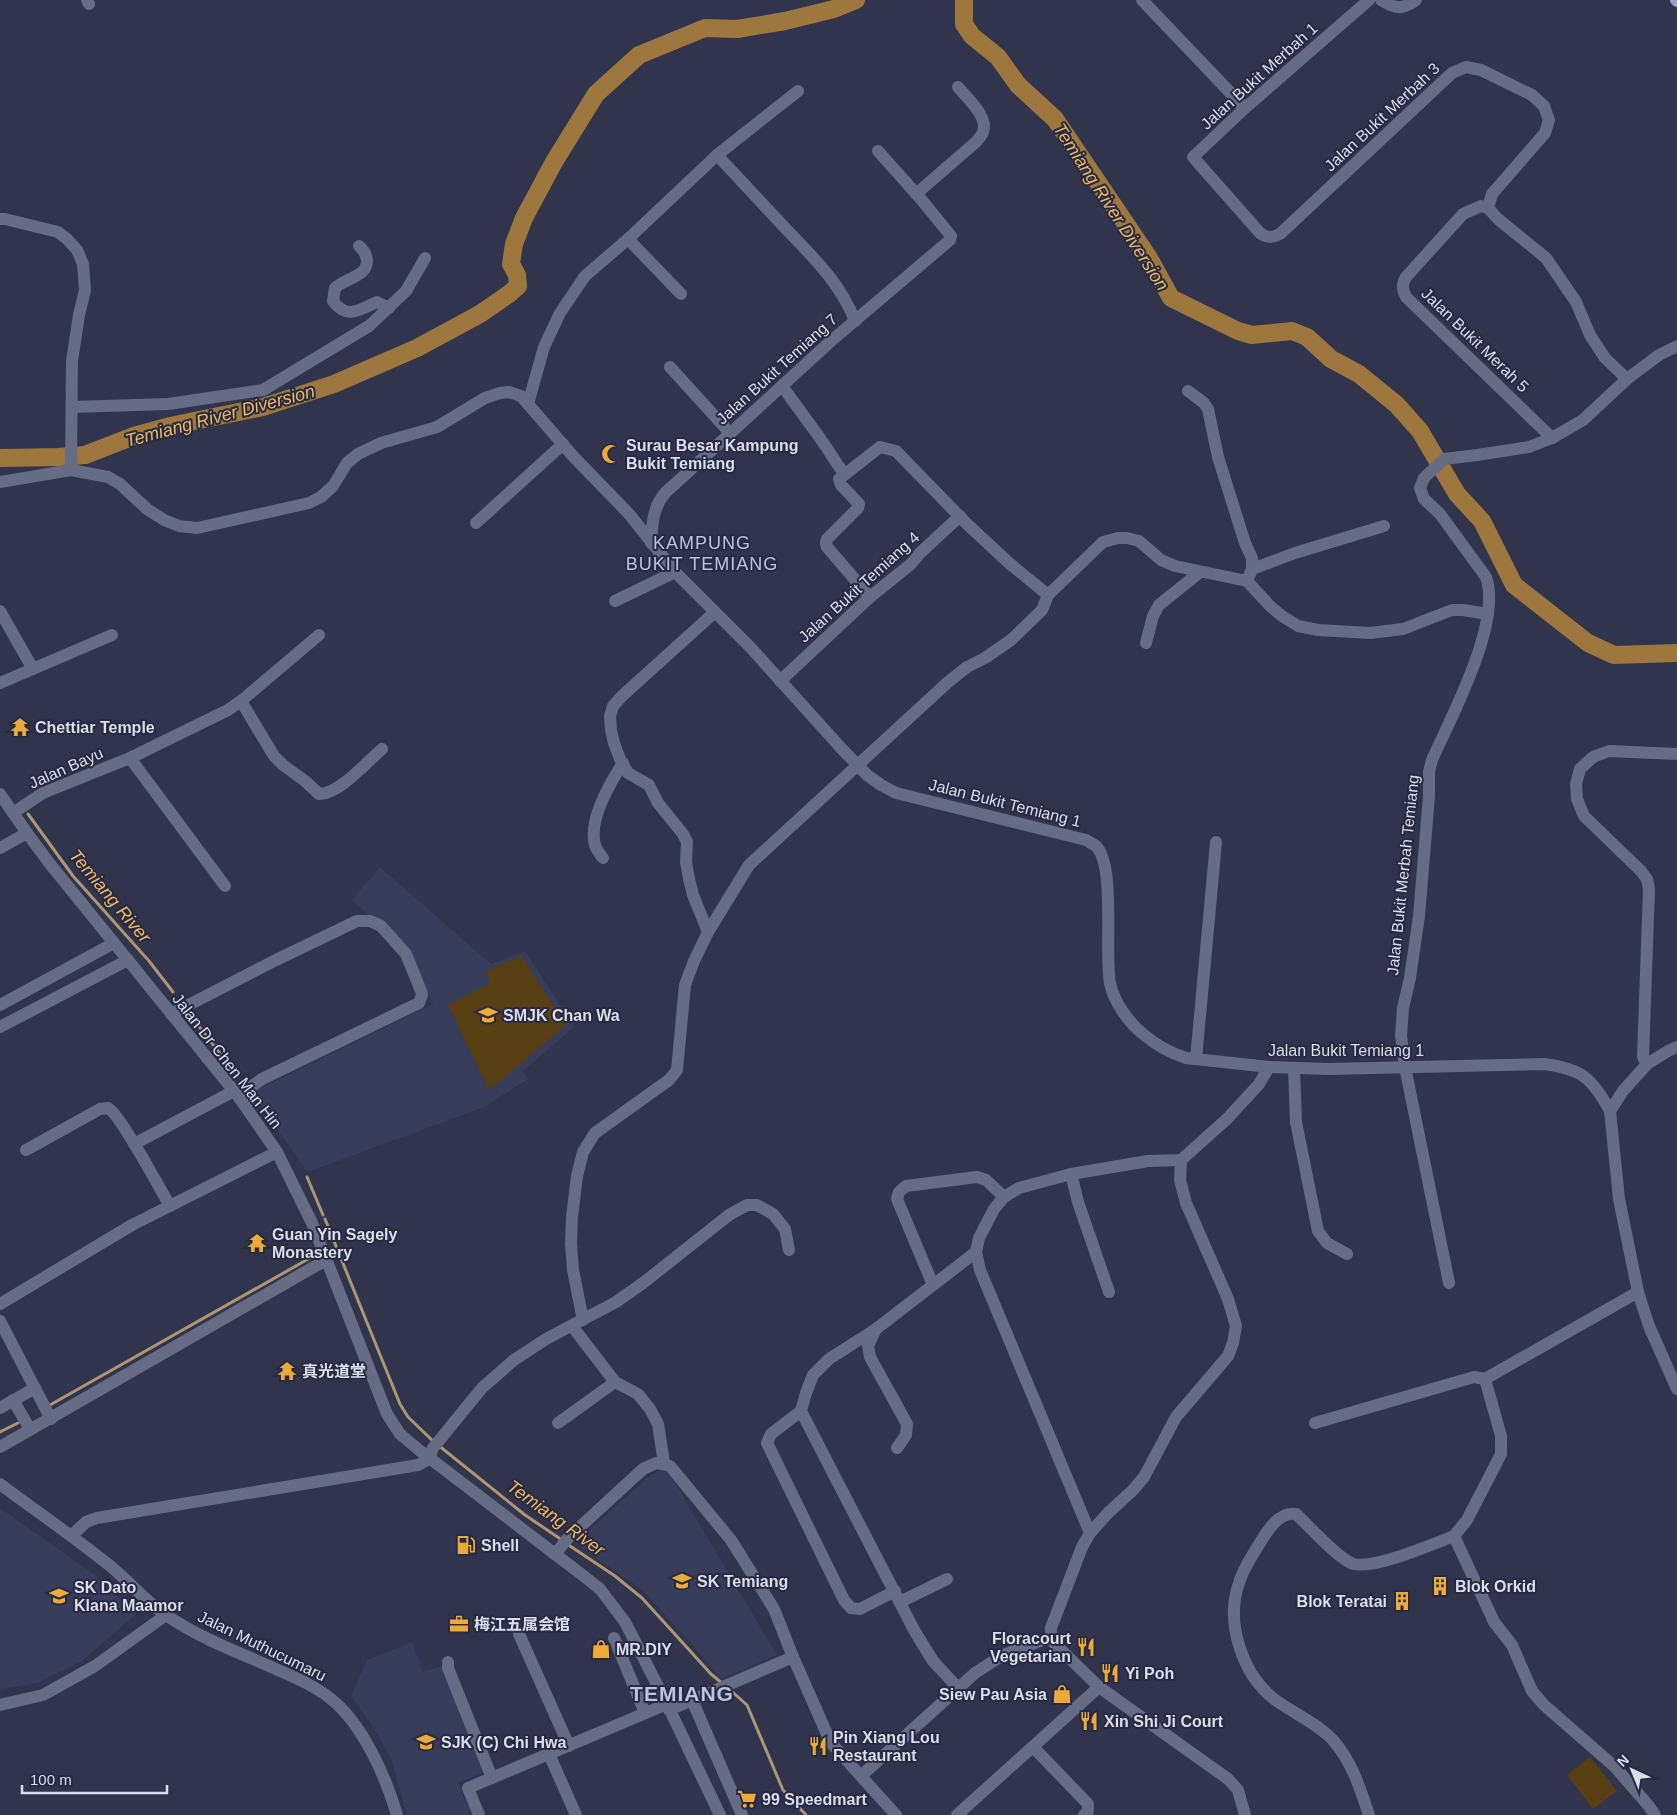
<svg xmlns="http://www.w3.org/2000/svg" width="1677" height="1815" font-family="Arial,'Noto Sans SC',sans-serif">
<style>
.built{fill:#383d5b}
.green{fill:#593f14}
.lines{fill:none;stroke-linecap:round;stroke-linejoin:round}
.stream{stroke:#af9672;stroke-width:3}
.river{stroke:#9d773d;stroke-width:18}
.minor{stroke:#676c85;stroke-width:12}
.major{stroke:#979fd3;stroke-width:12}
.labels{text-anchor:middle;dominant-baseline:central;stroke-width:4;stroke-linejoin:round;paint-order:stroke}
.street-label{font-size:16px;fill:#daddec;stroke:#272a41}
.poi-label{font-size:16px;font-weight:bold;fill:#daddec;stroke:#272a41;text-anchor:start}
.water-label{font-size:18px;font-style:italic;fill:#edb763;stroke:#272a41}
.neighbourhood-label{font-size:18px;letter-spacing:1px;fill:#bcc2e0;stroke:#272a41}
.district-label{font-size:21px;font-weight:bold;letter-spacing:1px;fill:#bcc2e0;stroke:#272a41}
</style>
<rect width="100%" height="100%" fill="#30344c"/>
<!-- built -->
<g class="built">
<polygon points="380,867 491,964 525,951 574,1027 523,1071 528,1079 484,1107 308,1172 251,1093 433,1004 413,957 352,900"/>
<polygon points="661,1470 671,1476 777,1655 722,1679 643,1590 594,1557 576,1542 651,1475"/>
<polygon points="0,1508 99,1578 136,1614 82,1661 37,1683 0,1689"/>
<polygon points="412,1642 423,1672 442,1666 483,1772 458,1783 471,1815 407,1815 391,1758 372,1725 351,1696 367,1660"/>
</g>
<!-- green -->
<g class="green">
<polygon points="521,956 566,1025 489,1090 448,1005 490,983 486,971"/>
<polygon points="1590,1757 1617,1791 1593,1809 1567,1775"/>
</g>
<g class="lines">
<!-- stream -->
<g class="stream">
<polyline points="28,814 73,876 149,961 173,992"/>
<polyline points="191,1016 225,1060"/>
<polyline points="307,1177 323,1215"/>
<polyline points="325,1219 400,1404 408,1417 433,1441"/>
<polyline points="50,1405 310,1258"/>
<polyline points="0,1432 18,1423"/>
<polyline points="438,1445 525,1515 562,1540"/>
<polyline points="567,1544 615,1576 642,1598 711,1674 723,1684"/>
<polyline points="728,1688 747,1705 783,1790 806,1815"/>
</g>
<!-- river -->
<g class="river">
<polyline points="964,0 964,24 972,36 998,57 1018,85 1055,119 1149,258 1171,298 1238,331 1252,335 1292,331 1307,337 1331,359 1359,374 1397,405 1420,431 1457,494 1482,521 1514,585 1588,643 1614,655 1677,653"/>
<polyline points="0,458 58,457 85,455 134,436 170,426 263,407 334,384 417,348 480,314 509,294 518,286 517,275 511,264 514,244 524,218 554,162 596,94 639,55 705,28 737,29 785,21 834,9 856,0"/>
</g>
<!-- minor -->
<g class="minor">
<polyline points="87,0 89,4"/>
<polyline points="1142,0 1245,108"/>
<path d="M1369,0L1245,108L1193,157L1260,233C1267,238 1272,238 1280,234L1452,73L1466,67L1481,70L1532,95L1544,106L1549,120L1545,133L1492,194L1488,208"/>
<path d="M1381,0C1395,9 1402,10 1416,0"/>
<path d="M717,155C740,180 763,204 786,229C813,257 841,284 855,321"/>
<path d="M916,194L976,142C978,139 982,136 983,132C989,117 967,98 958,87"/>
<path d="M1488,208L1481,206L1463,214L1406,277C1402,284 1402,289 1406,297L1552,438"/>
<polyline points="1488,208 1498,219 1546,258 1576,302 1590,335 1605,358 1627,379"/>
<polyline points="0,219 5,219 58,232 67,239 77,250 83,264 85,290 79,315 72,361 71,470"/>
<polyline points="628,239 681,294"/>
<path d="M359,246C364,250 366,254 367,260C368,277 345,278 335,288L333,301C347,320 359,310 377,302L389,308"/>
<polyline points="670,367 730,433"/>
<polyline points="782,386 820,438 844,474"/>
<polyline points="1188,391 1204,403 1208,409 1218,457 1245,543 1252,558 1252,569 1247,581"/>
<polyline points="528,404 544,347 560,313 585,276 628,239 717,155 798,91"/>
<polyline points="72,407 168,404 263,390 369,326 406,291 425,258"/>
<path d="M0,482L71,470L108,477L120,484L147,509L164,520L179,526L197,528L309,503L321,497L333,486L347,463L358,454L381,443L437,427L485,398L500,393L509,392L521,396L572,455L630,515L675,572L751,648L841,748L867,775L881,785L896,793L1086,840C1089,842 1093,844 1096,846C1116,866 1104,952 1110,983C1114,1002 1128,1022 1143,1034C1156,1045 1170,1053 1186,1058L1269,1067L1328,1069L1544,1064C1582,1069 1592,1078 1610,1111"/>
<polyline points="476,523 563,444"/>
<path d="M651,543C652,524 653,507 665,493L831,341L950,240L951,236L920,198L878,151"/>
<polyline points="1252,569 1295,553 1384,526"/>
<polyline points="870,597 827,547 826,543 827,539 858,508 859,504 841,485 839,479 880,447 896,451 967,524 1009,563 1048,595"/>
<polyline points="615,601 675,572"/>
<polyline points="0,611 33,669"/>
<polyline points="1146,643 1153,616 1159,605 1200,572"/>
<polyline points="780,681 870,597 911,564 920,553 960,516"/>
<polyline points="0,683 112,635"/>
<path d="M241,701L274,756L283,765L305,781L319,794C338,795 367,762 382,749"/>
<polyline points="130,758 225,886"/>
<polyline points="0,794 27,833 50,864 238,1096 277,1152 312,1223 387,1414 400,1434 419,1450 585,1577 600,1589 625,1622 667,1704 720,1815"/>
<polyline points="13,813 43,793 130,758 228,710 241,701 319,635"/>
<polyline points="0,848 27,833"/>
<path d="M603,858C600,854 596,849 595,845C588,820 610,783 623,763"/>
<polyline points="708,932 693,895 689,879 686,862 687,842 683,834 658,803 649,785 628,773 620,759 614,743 611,730 610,716 613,706 622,696 715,612"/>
<polyline points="0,1005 114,943"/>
<polyline points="171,1014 276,960 357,921 370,921 381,926 406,954 421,991 422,995 419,1003 262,1079 238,1096"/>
<polyline points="0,1027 128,960"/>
<polyline points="1677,1047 1668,1051 1647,1064 1623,1091 1610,1111 1619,1199 1638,1292 1649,1326 1677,1389"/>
<polyline points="1196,1059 1216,842"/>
<polyline points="1647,1064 1643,1057 1649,889 1647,879 1641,871 1584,816 1577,799 1576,784 1580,769 1593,757 1609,751 1677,754"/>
<polyline points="1294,1068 1296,1122 1318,1231 1327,1243 1347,1254"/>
<polyline points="134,1144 234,1091"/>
<path d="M26,1150L100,1109L108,1108C120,1114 160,1189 170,1206"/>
<polyline points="1181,1160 1180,1180 1186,1203 1228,1299 1236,1326 1233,1343 1228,1356 1176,1417 1144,1477 1133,1490 1108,1513 1090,1533 1082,1547 1051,1628 1051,1637 1054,1643 1099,1687 1228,1779 1238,1790 1245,1815"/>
<polyline points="1071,1174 1078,1202 1109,1292"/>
<path d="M1449,1283L1405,1067L1401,1036L1403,1008L1410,978L1419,916L1429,796V772L1432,760C1452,715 1502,623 1486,577L1440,514L1424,499L1420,488L1424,478L1444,459L1477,455L1529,447L1552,438L1583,420L1627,379L1659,355L1677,346"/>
<polyline points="933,1285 897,1199 899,1192 906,1186 977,1177 986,1180 1004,1197"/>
<polyline points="0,1304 132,1225 277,1152"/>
<polyline points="583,1320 573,1270 571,1244 572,1217 577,1176 583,1152 595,1133 669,1080 677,1070 685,985 694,961 708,932 749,865 947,683 967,667 985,658 1011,640 1042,610 1048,595 1103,542 1118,538 1127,538 1139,541 1161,560 1175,566 1247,581 1270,606 1282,616 1298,626 1318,630 1370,633 1403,629 1452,610 1463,610 1488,614"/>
<polyline points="0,1321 51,1419"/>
<polyline points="572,1326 615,1382 638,1394 650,1409 658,1424 664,1463"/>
<polyline points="876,1329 868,1346 870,1357 907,1424 906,1435 897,1448"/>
<polyline points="13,1400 30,1429"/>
<polyline points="0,1408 35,1388"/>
<polyline points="801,1411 771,1434 767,1443 844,1600 851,1608 860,1609 895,1591"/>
<polyline points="558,1423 615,1382"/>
<polyline points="1315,1423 1474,1377 1485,1379 1638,1292"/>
<polyline points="0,1447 326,1260"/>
<path d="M0,1484C36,1511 74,1537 109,1565C129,1581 145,1601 166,1615C199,1638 240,1653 278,1670C296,1678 315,1686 331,1699C362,1723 386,1777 397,1815"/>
<polyline points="1090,1533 980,1270 976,1252 979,1238 994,1209 1004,1197 1019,1188 1071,1174 1148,1161 1181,1160 1227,1119 1259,1084 1269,1067"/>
<polyline points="71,1536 86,1522 97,1518 418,1465 429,1459 433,1448 482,1388 514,1360 546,1339 616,1302 643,1283 729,1215 747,1205 757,1205 773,1214 785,1229 789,1250"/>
<polyline points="1454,1536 1467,1520 1501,1454 1501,1436 1485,1379"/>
<polyline points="555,1554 569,1537 643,1469 656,1463 670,1466 731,1540 774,1609 793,1657 831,1743 896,1815"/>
<polyline points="900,1602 947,1579"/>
<polyline points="519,1634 569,1746"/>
<polyline points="614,1638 645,1713"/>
<polyline points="448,1662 448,1668 492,1778"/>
<polyline points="958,1688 933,1661 914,1630 801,1411 806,1393 813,1375 829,1359 876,1329 976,1252"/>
<polyline points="692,1700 742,1815"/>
<polyline points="0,1705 43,1695 95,1666 166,1615"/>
<polyline points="669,1710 793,1657"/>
<polyline points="1033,1747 1088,1804 1088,1811 1084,1815"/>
<polyline points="549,1754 576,1815"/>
<polyline points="861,1776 975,1673 1003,1655 1051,1637"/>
<polyline points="479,1815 468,1788 667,1704"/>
<polyline points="957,1815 1099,1687"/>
<path d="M1369,1815C1360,1788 1352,1762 1333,1740C1317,1723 1293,1713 1274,1699C1242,1674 1225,1622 1239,1583C1243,1569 1251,1558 1258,1546C1266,1533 1278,1511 1296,1514C1308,1525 1340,1561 1354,1564C1375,1569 1433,1544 1454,1536L1494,1622L1512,1645L1532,1691L1544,1705L1615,1767L1648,1805L1655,1815"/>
</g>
<!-- major -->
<polyline class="major" points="1676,0 1677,1"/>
</g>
<!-- icons -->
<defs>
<g id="mosque-bare" transform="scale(1.5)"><path d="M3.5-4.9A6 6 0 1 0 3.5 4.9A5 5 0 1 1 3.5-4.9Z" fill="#ebaa39" stroke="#272a41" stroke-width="2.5" paint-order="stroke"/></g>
<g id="temple-bare" transform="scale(1.5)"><path d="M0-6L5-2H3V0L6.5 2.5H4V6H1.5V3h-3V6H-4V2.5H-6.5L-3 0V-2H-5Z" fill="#ebaa39" stroke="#272a41" stroke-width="2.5" paint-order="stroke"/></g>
<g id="school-bare" transform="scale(1.5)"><path d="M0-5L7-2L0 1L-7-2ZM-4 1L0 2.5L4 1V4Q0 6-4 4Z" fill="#ebaa39" stroke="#272a41" stroke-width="2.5" paint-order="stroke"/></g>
<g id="fuel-bare" transform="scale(1.5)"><path d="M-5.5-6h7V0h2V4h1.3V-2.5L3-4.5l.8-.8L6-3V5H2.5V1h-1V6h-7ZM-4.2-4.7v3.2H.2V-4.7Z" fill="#ebaa39" stroke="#272a41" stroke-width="2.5" paint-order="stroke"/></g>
<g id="building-bare" transform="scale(1.5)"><path d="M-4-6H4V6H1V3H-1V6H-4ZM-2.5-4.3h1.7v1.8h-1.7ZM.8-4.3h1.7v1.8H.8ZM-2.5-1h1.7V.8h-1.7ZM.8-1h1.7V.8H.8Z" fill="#ebaa39" stroke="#272a41" stroke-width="2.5" paint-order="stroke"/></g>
<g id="office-bare" transform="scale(1.5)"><path d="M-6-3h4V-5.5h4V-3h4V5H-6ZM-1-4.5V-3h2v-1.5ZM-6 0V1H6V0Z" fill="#ebaa39" stroke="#272a41" stroke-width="2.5" paint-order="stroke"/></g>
<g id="restaurant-bare" transform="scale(1.5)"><path d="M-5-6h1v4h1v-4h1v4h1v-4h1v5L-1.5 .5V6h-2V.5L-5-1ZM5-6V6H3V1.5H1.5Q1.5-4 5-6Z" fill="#ebaa39" stroke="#272a41" stroke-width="2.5" paint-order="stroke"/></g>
<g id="shop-bare" transform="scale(1.5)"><path d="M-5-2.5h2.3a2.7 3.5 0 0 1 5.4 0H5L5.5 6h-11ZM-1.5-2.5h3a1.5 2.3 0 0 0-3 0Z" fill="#ebaa39" stroke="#272a41" stroke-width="2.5" paint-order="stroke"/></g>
<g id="supermarket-bare" transform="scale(1.5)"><path d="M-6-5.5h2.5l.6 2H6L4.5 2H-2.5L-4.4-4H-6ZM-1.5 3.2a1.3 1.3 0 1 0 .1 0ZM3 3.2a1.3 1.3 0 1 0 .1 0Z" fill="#ebaa39" stroke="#272a41" stroke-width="2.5" paint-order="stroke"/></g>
</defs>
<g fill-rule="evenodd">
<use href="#mosque-bare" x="611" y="454"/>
<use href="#temple-bare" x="20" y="727"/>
<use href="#school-bare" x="488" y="1015"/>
<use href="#temple-bare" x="257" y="1243"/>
<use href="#temple-bare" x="287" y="1371"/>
<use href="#fuel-bare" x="466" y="1545"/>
<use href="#school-bare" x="682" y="1581"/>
<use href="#building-bare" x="1440" y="1586"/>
<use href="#school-bare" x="59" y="1596"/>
<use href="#building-bare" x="1402" y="1601"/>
<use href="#office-bare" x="459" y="1624"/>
<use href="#restaurant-bare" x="1086" y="1647"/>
<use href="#shop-bare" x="601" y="1649"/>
<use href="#restaurant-bare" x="1110" y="1673"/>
<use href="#shop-bare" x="1062" y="1694"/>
<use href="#restaurant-bare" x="1089" y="1721"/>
<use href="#school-bare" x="426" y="1742"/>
<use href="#restaurant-bare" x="818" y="1746"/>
<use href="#supermarket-bare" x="747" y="1799"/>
</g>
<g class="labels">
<!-- street labels -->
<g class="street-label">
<text transform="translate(1259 76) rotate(-42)">Jalan Bukit Merbah 1</text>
<text transform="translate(1382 117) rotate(-43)">Jalan Bukit Merbah 3</text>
<text transform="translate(1475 340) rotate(44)">Jalan Bukit Merah 5</text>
<text transform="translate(777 369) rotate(-42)">Jalan Bukit Temiang 7</text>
<text transform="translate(859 587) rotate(-42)">Jalan Bukit Temiang 4</text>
<text transform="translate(66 768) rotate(-24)">Jalan Bayu</text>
<text transform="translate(1005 803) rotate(14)">Jalan Bukit Temiang 1</text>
<text transform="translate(1403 875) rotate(-84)">Jalan Bukit Merbah Temiang</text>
<text x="1346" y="1050">Jalan Bukit Temiang 1</text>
<text transform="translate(227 1061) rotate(52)">Jalan Dr Chen Man Hin</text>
<text transform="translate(262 1646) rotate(26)">Jalan Muthucumaru</text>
</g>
<!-- poi labels -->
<g class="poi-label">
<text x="626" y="445">Surau Besar Kampung<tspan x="626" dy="18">Bukit Temiang</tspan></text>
<text x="35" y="727">Chettiar Temple</text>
<text x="503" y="1015">SMJK Chan Wa</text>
<text x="272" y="1234">Guan Yin Sagely<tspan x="272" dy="18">Monastery</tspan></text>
<text x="302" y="1371">真光道堂</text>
<text x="481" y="1545">Shell</text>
<text x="697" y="1581">SK Temiang</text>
<text x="1455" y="1586">Blok Orkid</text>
<text x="74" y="1587">SK Dato<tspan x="74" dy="18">Klana Maamor</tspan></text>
<text x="1387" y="1601" text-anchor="end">Blok Teratai</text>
<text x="474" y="1624">梅江五属会馆</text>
<text x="1071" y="1638" text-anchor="end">Floracourt<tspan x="1071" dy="18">Vegetarian</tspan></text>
<text x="616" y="1649">MR.DIY</text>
<text x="1125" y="1673">Yi Poh</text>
<text x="1047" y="1694" text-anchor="end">Siew Pau Asia</text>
<text x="1104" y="1721">Xin Shi Ji Court</text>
<text x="833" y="1737">Pin Xiang Lou<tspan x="833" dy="18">Restaurant</tspan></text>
<text x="441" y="1742">SJK (C) Chi Hwa</text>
<text x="762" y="1799">99 Speedmart</text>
</g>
<!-- water labels -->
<g class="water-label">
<text transform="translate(1111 207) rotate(57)">Temiang River Diversion</text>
<text transform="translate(220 416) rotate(-15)">Temiang River Diversion</text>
<text transform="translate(110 896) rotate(50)">Temiang River</text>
<text transform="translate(556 1518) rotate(36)">Temiang River</text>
</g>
<!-- neighbourhood labels -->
<g class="neighbourhood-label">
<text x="702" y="543">KAMPUNG<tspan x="702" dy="21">BUKIT TEMIANG</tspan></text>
</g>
<!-- district labels -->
<g class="district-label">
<text x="682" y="1693">TEMIANG</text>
</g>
</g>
<!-- north arrow -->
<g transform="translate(1632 1770) rotate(316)" stroke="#272a41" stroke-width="4" paint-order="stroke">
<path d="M0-4L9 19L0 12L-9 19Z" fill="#daddec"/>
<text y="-8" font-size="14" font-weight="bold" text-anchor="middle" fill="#daddec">N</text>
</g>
<!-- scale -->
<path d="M22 1785v8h145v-8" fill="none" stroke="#daddec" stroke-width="2.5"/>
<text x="30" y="1785" font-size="15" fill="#daddec" stroke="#272a41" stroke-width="4" paint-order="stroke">100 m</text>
</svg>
